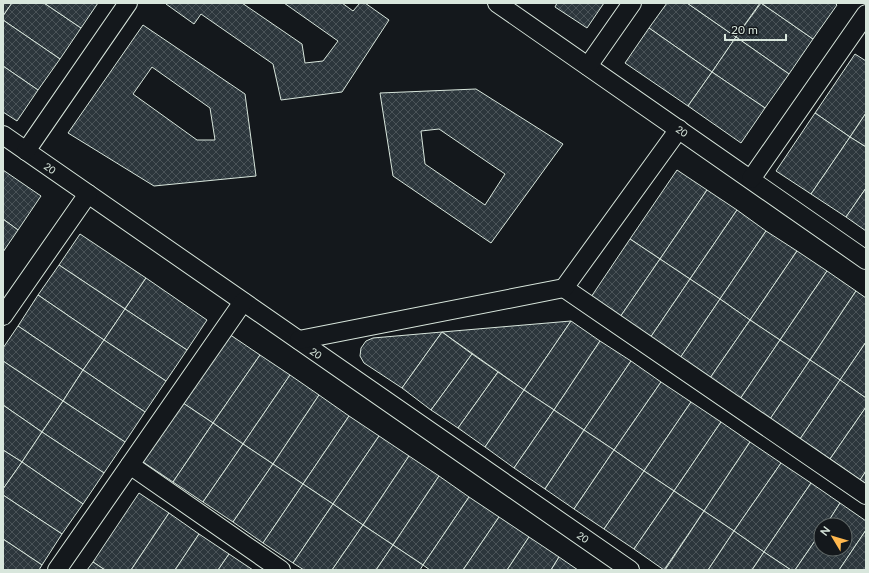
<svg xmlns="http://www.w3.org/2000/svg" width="869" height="573" font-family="Lato,sans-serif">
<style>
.building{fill:url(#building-cross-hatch);stroke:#d8e6dc;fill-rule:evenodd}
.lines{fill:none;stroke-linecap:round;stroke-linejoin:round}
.street-casing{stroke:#d8e6dc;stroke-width:20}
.street{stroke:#14181c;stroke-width:18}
.labels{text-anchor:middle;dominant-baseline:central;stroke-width:3;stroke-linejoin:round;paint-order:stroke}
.street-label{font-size:10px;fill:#d8e6dc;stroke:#14181c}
</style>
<defs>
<pattern id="building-cross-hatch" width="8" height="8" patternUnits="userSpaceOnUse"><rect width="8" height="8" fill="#2c363c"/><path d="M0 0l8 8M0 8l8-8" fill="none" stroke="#4a5358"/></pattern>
</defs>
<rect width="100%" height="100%" fill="#14181c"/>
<!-- building -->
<g class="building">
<polygon points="3,3 12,3 3,16"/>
<polygon points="12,3 44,3 81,28 60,59 3,20 3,16"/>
<polygon points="44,3 98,3 81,28"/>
<polygon points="167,3 242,3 302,44 305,63 323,61 338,41 284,3 342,3 353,11 360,3 365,3 389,20 342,92 281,100 273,64 201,14 194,24 166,4"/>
<polygon points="557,3 604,3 587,28 555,7"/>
<polygon points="667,3 687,3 736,37 712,72 649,28"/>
<polygon points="687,3 760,3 736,37"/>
<polygon points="761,3 813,39 789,74 736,37"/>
<polygon points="761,3 835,3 837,5 813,39"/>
<polygon points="3,20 60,59 38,90 3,66"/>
<path d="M143,25L245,94L256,176L154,186L68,133ZM152,67L210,108L215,140H197L133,94Z"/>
<polygon points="649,28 712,72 688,106 625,63"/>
<polygon points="736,37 789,74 765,108 712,72"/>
<polygon points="855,54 866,61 866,113 850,137 815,113"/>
<polygon points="3,66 38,90 17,121 3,112"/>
<polygon points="712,72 765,108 741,143 688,106"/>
<path d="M476,89L563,144L491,243L393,176L380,93ZM439,129L505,174L485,205L425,164L421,131Z"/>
<polygon points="815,113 850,137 811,194 776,171"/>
<polygon points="866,113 866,147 850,137"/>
<polygon points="850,137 866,147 866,188 846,217 811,194"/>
<polygon points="3,170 41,196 18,230 3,219"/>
<polygon points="677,170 707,190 660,259 630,239"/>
<polygon points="866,188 866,231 846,217"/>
<polygon points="707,190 737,210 690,279 660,259"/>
<polygon points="737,210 766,231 720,299 690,279"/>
<polygon points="3,219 18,230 3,252"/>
<polygon points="766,231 797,251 750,320 720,299"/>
<polygon points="80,234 146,278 125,309 59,265"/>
<polygon points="630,239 660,259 620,317 591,297"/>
<polygon points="797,251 827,271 780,340 750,320"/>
<polygon points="660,259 690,279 650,338 620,317"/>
<polygon points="59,265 125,309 104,340 38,295"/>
<polygon points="827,271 856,291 810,360 780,340"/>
<polygon points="146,278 207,320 187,350 125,309"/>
<polygon points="690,279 720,299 680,358 650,338"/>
<polygon points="856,291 866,298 866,342 840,380 810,360"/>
<polygon points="38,295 104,340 83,370 18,326"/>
<polygon points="720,299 750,320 710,378 680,358"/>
<polygon points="125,309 187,350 166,381 104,340"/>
<polygon points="750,320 780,340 740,399 710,378"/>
<polygon points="571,321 524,390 442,332"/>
<polygon points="571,321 600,341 554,410 524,390"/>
<polygon points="18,326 83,370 63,401 3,361 3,348"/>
<polygon points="442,332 402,388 364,363 360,356 361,348 366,341 373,338"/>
<polygon points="442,332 472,354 431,410 402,388"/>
<polygon points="229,334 260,355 213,423 183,403"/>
<polygon points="104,340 166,381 145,412 83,370"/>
<polygon points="780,340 810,360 770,419 740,399"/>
<polygon points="600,341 631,361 584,430 554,410"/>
<polygon points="866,342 866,398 840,380"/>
<polygon points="472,354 498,372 458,428 431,410"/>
<polygon points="260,355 290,375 243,444 213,423"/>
<polygon points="810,360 840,380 800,439 770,419"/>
<polygon points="3,361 63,401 42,432 3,405"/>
<polygon points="631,361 661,382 614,450 584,430"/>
<polygon points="83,370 145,412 125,442 63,401"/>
<polygon points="498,372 524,390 485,447 458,428"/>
<polygon points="290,375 319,395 273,464 243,444"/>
<polygon points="840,380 866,398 866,407 830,459 800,439"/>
<polygon points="661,382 691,402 644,471 614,450"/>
<polygon points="524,390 554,410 514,468 485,447"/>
<polygon points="319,395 349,416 303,484 273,464"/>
<polygon points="63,401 125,442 104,473 42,432"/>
<polygon points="691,402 721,422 674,491 644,471"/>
<polygon points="183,403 213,423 173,482 143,462"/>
<polygon points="3,405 42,432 22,462 3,450"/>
<polygon points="866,407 866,471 860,480 830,459"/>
<polygon points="554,410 584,430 545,489 514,468"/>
<polygon points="349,416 379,436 333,504 303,484"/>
<polygon points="721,422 750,442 704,511 674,491"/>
<polygon points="213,423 243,444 203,502 173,482"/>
<polygon points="584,430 614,450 574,509 545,489"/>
<polygon points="42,432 104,473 83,504 22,462"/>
<polygon points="379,436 409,456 363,525 333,504"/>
<polygon points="750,442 781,463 734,531 704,511"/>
<polygon points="243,444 273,464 233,522 203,502"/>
<polygon points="3,450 22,462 3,489"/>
<polygon points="614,450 644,471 604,529 574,509"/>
<polygon points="409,456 439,476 393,545 363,525"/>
<polygon points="22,462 83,504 62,534 3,495 3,489"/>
<polygon points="781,463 811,483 764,552 734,531"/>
<polygon points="273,464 303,484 263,543 233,522"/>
<polygon points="644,471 674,491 634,549 604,529"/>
<polygon points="866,471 866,484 860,480"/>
<polygon points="439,476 469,497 423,565 393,545"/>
<polygon points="811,483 840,503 826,525 821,525 821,532 795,570 791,570 764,552"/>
<polygon points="303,484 333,504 293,563 263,543"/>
<polygon points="674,491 704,511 664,570 634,549"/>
<polygon points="139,493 169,513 131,570 105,570 93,562"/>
<polygon points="3,495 62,534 42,565 3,539"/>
<polygon points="469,497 499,517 463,570 430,570 423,565"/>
<polygon points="840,503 866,521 866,530 839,570 795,570 821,532 821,549 845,549 845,525 826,525"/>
<polygon points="333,504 363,525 332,570 304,570 293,563"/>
<polygon points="704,511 734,531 708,570 665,570"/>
<polygon points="169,513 199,534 175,570 131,570"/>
<polygon points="499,517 529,537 507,570 463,570"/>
<polygon points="363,525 393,545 376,570 332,570"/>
<polygon points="866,530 866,570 839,570"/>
<polygon points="734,531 764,552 752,570 708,570"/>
<polygon points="199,534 229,554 218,570 175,570"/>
<polygon points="529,537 559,557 551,570 507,570"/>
<polygon points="3,539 42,565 39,570 3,570"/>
<polygon points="393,545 423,565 420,570 376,570"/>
<polygon points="764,552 791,570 752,570"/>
<polygon points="229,554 253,570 218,570"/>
<polygon points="559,557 578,570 551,570"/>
<polygon points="93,562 105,570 87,570"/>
</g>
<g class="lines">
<!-- street casing -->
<g class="street-casing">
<g id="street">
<polyline points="497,3 866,260"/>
<polyline points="588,66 632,3"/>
<polyline points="3,135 630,570"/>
<polyline points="26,151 128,3"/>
<polyline points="751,179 866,14"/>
<polyline points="564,288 866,495"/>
<polyline points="3,316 88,194"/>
<polyline points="299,340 564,288 679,129"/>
<polyline points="130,465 281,570"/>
<polyline points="57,570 243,302"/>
</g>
</g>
<!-- street -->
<use href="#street" class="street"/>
</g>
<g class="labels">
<!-- street labels -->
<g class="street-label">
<text transform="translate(682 131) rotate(35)">20</text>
<text transform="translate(50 168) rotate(35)">20</text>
<text transform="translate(316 353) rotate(35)">20</text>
<text transform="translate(583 537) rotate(35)">20</text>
</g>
</g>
<!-- border -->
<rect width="869" height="573" fill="none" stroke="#d8e6dc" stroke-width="8"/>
<!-- north arrow -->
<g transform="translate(833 537) rotate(308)"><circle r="19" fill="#14181c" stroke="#626a69"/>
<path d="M0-3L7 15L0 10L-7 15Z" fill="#ffb74d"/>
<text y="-6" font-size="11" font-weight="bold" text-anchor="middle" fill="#d8e6dc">N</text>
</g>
<!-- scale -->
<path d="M725 34v6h61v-6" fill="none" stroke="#d8e6dc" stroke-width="2"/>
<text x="731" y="34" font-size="12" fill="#d8e6dc" stroke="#14181c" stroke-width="3" paint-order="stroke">20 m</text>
</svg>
